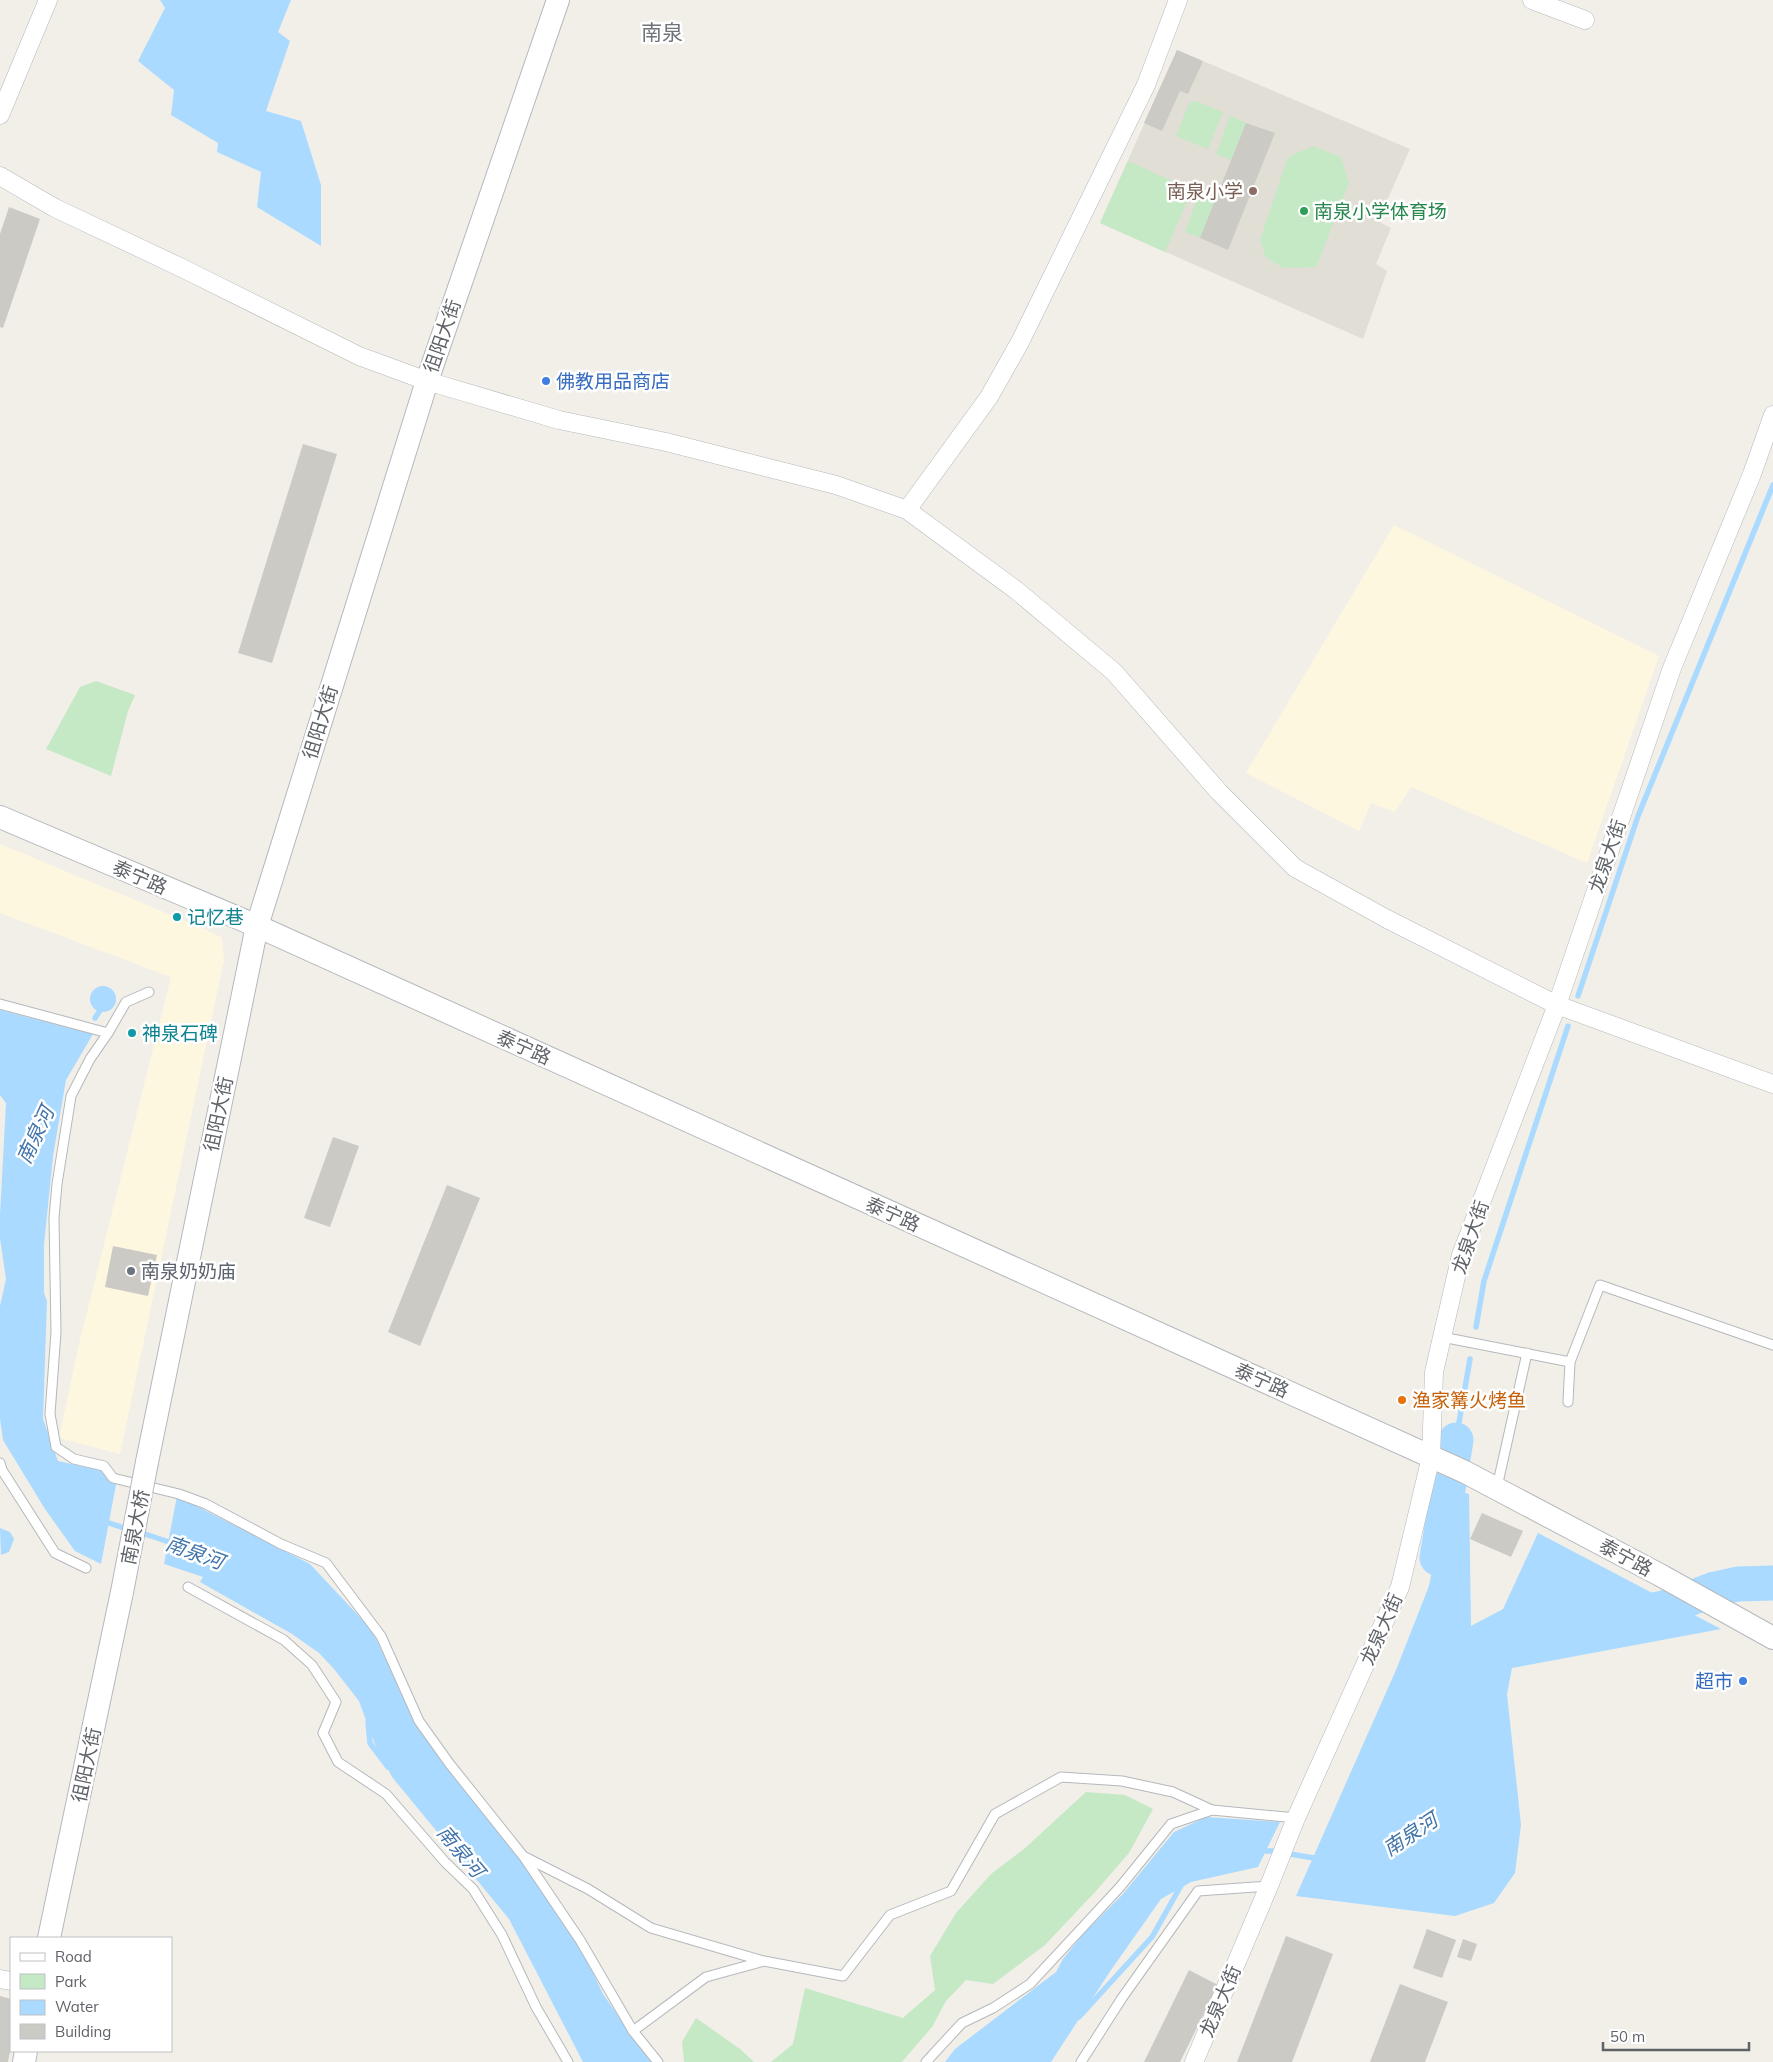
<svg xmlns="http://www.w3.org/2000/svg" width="1773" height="2062" font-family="Mulish,'Noto Sans SC',sans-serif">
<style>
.commercial{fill:#fef7e0}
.education{fill:#e1ded6}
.green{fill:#c5e8c5}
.water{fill:#aadaff}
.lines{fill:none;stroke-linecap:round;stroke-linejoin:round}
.stream{stroke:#aadaff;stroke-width:5.5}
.river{stroke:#aadaff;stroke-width:35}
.building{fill:#cccac5}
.service-casing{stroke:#b5b8bc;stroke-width:11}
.minor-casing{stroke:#b5b8bc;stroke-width:19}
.tertiary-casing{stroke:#b5b8bc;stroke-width:24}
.service{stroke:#fff;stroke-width:9}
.minor{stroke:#fff;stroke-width:18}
.tertiary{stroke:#fff;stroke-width:22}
.tertiary-bridge-casing{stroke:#b5b8bc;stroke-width:24;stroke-linecap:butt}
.tertiary-bridge{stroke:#fff;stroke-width:22}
.education-dot{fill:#8d6e63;stroke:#fff;stroke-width:2}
.leisure-dot{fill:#2e9e5b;stroke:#fff;stroke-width:2}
.shop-dot{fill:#3f7fe0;stroke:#fff;stroke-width:2}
.culture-dot{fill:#0f9aa8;stroke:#fff;stroke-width:2}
.worship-dot{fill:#6b7280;stroke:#fff;stroke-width:2}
.food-dot{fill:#e8710a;stroke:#fff;stroke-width:2}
.labels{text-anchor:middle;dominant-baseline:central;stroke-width:5;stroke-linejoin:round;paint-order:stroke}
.education-label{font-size:19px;fill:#785e54;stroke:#fff;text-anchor:end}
.leisure-label{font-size:19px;fill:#27864d;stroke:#fff;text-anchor:start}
.street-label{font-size:19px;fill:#5f6368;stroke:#fff}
.shop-label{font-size:19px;fill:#366cbe;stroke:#fff;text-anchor:start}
.culture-label{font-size:19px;fill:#0d838f;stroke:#fff;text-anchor:start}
.worship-label{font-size:19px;fill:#5b616d;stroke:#fff;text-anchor:start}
.food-label{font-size:19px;fill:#c56008;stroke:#fff;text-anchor:start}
.water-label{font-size:20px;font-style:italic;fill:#4174aa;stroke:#fff}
.quarter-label{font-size:21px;fill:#70757a;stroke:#fff}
</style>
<rect width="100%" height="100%" fill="#f1efe8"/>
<!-- commercial -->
<g class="commercial">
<polygon points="1394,525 1659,656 1587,863 1411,787 1395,812 1371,803 1359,831 1246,773"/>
<polygon points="0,844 207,930 222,938 224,960 120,1454 59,1438 78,1348 171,977 0,913"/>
</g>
<!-- education -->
<polygon class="education" points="1177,50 1410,149 1378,221 1391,228 1376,264 1387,271 1363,339 1100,223"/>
<!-- green -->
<g class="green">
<polygon points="1195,101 1223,112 1208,149 1176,136 1189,103"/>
<polygon points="1230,116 1246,123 1231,160 1216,154"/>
<polygon points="1313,146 1341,157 1349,183 1316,267 1284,268 1266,258 1260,240 1288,157"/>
<polygon points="1128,161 1192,190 1165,252 1100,223"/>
<polygon points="1199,194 1215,201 1201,238 1185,232"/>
<polygon points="96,681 135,695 128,711 111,776 46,749 80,687"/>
<polygon points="1086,1792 1125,1795 1153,1809 1129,1853 1095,1892 1045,1945 993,1984 966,1980 946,2001 932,2027 902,2062 771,2062 793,2044 805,1988 903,2018 935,1990 930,1956 956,1913 991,1874 1024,1849"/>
<polygon points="696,2018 740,2049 754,2062 684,2062 682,2042"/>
</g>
<!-- water -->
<g class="water">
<polygon points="160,0 291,0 278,32 290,41 266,111 301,121 321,185 321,246 257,207 261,172 217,152 218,143 171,115 174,90 138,61 165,8"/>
<circle cx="103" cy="999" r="13"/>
<polygon points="0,1010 93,1034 66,1080 53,1156 44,1245 44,1293 47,1301 43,1419 58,1461 118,1474 101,1564 75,1551 45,1509 3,1440 0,1419 0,1306 6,1279 0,1238 0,1215 6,1103 0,1095"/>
<polygon points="1453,1490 1469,1494 1471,1626 1503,1609 1538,1533 1721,1629 1512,1668 1507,1694 1521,1825 1515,1873 1494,1903 1455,1916 1296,1896 1396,1670 1429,1586 1442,1519"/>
<polygon points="177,1496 310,1564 372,1630 414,1721 486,1817 522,1861 582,1950 603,1994 634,2039 652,2062 583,2062 509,1919 392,1777 374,1742 359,1701 334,1669 319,1653 292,1634 200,1582 203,1577 164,1564"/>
<polygon points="0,1528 10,1532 14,1539 9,1552 1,1555"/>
<polygon points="1206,1817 1280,1822 1258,1867 1191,1882 1161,1899 1111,1970 1051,2062 945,2062 955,2049 1056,1972 1063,1959 1083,1934 1122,1895 1174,1832"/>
</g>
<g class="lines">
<!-- stream -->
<g class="stream">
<polyline points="1578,996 1638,816 1773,485"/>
<polyline points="95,1018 99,1012"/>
<polyline points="1476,1327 1484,1281 1568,1026"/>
<polyline points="1456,1440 1470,1359"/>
<polyline points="103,1521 130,1530"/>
<polyline points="139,1532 175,1544"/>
<polyline points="368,1722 370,1743 388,1767"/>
<polyline points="1260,1851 1272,1851 1320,1859"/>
<polyline points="1079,2017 1152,1937 1183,1882"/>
</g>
<!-- river -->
<g class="river">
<polyline points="1437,1558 1456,1440"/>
<polyline points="1628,1616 1667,1607 1715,1589 1738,1584 1773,1583"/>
</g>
</g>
<!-- building -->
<g class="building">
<polygon points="1177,50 1203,61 1188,94 1180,91 1162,131 1144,123"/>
<polygon points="1246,123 1275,133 1228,250 1200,238"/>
<polygon points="9,207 40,219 3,328 0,327 0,234"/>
<polygon points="303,444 337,454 272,663 238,653"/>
<polygon points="333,1137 359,1146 330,1227 304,1218"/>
<polygon points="447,1185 480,1198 420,1346 388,1332"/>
<polygon points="113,1246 157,1255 148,1296 105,1287"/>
<polygon points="1482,1513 1523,1531 1511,1557 1470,1539"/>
<polygon points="1427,1929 1456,1940 1442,1978 1413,1968"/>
<polygon points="1286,1936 1333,1954 1292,2062 1237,2062"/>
<polygon points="1463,1939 1477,1944 1471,1961 1457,1957"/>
<polygon points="1189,1970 1218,1985 1180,2062 1144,2062"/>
<polygon points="1400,1984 1448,2002 1425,2062 1370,2062"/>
<polygon points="0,1996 11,1999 11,2045 8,2062 0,2062"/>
</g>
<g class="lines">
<!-- service casing -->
<g class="service-casing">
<g id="service">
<polyline points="0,1004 108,1033 90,1059 71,1096 57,1184 54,1218 56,1332 50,1414 56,1447 74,1459 104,1466 113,1478 179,1494 206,1504 281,1544 326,1563 381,1636 419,1721 449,1763 524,1857 580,1940 633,2031 658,2062"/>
<polyline points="108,1033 126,1002 149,992"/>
<polyline points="1442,1337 1570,1362"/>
<polyline points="1568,1402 1570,1362 1600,1285 1773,1345"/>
<polyline points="0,1463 2,1470 55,1553 86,1568"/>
<polyline points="1497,1487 1527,1353"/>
<polyline points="188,1587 284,1640 312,1665 336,1702 323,1733 338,1762 386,1794 445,1862 473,1889 502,1935 536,2007 568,2062"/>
<polyline points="525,1857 588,1889 651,1928 763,1961"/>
<polyline points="633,2031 706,1977 764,1961 843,1976 890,1915 951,1891 995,1814 1061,1777 1122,1781 1173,1792 1212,1810"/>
<polyline points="926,2062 962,2023 993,2008 1030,1984 1120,1887 1171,1824 1212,1810 1296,1818"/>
<polyline points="1081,2062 1122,1998 1198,1891 1269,1886"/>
</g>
</g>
<!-- minor casing -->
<g class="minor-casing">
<g id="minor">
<polyline points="1532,0 1585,20"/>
<polyline points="0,115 48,0"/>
<polyline points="0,176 55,208 182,268 359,356 427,381 559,420 666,442 836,485 907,510 1016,590 1114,672 1219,792 1295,868 1387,919 1557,1005 1773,1084"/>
<polyline points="907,510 989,397 1020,342 1146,85 1178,0"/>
<polyline points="0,1979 11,1981"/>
<polyline points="1194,2062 1269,1886 1296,1818 1400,1587 1431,1457 1434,1372 1461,1255 1557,1005 1672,668 1752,474 1773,415"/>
</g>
</g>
<!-- tertiary casing -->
<g class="tertiary-casing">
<g id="tertiary">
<polyline points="0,817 257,926 1465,1472 1660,1575 1773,1638"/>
<polyline points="147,1462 257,926 427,381 558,0"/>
<polyline points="49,1938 122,1592"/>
<polyline points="24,2062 26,2051"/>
</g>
</g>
<!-- service -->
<use href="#service" class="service"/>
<!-- minor -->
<use href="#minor" class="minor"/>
<!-- tertiary -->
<use href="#tertiary" class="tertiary"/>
<!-- tertiary-bridge casing -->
<g class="tertiary-bridge-casing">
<polyline id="tertiary-bridge" points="122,1592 147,1462"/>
</g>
<!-- tertiary-bridge -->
<use href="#tertiary-bridge" class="tertiary-bridge"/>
</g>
<!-- markers -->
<circle class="education-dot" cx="1253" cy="191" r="5"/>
<circle class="leisure-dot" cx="1304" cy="211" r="5"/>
<g class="shop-dot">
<circle cx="546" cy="381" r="5"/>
<circle cx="1743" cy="1681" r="5"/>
</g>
<g class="culture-dot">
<circle cx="177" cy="917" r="5"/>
<circle cx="132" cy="1033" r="5"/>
</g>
<circle class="worship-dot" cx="131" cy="1271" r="5"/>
<circle class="food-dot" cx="1402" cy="1400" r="5"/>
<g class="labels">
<!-- education labels -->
<g class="education-label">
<text x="1243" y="191">南泉小学</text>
</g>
<!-- leisure labels -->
<g class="leisure-label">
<text x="1314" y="211">南泉小学体育场</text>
</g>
<!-- street labels -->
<g class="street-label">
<text transform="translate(442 336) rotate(-71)">徂阳大街</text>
<text transform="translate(320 722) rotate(-73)">徂阳大街</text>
<text transform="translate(1607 856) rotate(-71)">龙泉大街</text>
<text transform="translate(140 877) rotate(23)">泰宁路</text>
<text transform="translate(524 1047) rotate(24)">泰宁路</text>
<text transform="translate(218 1114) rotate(-78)">徂阳大街</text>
<text transform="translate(893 1214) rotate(24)">泰宁路</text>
<text transform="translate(1470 1237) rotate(-71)">龙泉大街</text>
<text transform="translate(1262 1380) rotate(24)">泰宁路</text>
<text transform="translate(135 1527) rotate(-79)">南泉大桥</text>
<text transform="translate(1626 1557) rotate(28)">泰宁路</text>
<text transform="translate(1381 1629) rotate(-66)">龙泉大街</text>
<text transform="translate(86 1765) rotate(-78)">徂阳大街</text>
<text transform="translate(1220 2001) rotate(-67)">龙泉大街</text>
</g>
<!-- shop labels -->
<g class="shop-label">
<text x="556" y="381">佛教用品商店</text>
<text x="1733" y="1681" text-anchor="end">超市</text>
</g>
<!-- culture labels -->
<g class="culture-label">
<text x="187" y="917">记忆巷</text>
<text x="142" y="1033">神泉石碑</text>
</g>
<!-- worship labels -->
<g class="worship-label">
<text x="141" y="1271">南泉奶奶庙</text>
</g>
<!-- food labels -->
<g class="food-label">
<text x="1412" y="1400">渔家篝火烤鱼</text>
</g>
<!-- water labels -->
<g class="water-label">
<text transform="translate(35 1135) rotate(-65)">南泉河</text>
<text transform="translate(195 1552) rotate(20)">南泉河</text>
<text transform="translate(1410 1834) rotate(-33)">南泉河</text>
<text transform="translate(461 1851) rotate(50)">南泉河</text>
</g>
<!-- quarter labels -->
<g class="quarter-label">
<text x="662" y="32">南泉</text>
</g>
</g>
<!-- legend -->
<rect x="10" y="1937" width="162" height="115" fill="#ffffff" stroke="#bfc1c3"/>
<rect x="20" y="1953" width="25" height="8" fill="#ffffff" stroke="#bfc1c3"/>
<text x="55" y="1962" font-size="15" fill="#5f6368">Road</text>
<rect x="20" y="1974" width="25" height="15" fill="#c5e8c5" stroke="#bfc1c3"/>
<text x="55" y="1987" font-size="15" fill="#5f6368">Park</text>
<rect x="20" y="2000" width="25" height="15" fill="#aadaff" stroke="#bfc1c3"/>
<text x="55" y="2012" font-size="15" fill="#5f6368">Water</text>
<rect x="20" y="2024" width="25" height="15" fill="#cccac5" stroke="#bfc1c3"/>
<text x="55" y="2037" font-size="15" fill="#5f6368">Building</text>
<!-- scale -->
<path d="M1603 2042v8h146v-8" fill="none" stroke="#5f6368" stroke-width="2.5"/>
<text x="1610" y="2042" font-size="15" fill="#5f6368" stroke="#ffffff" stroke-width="4" paint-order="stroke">50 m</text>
</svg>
